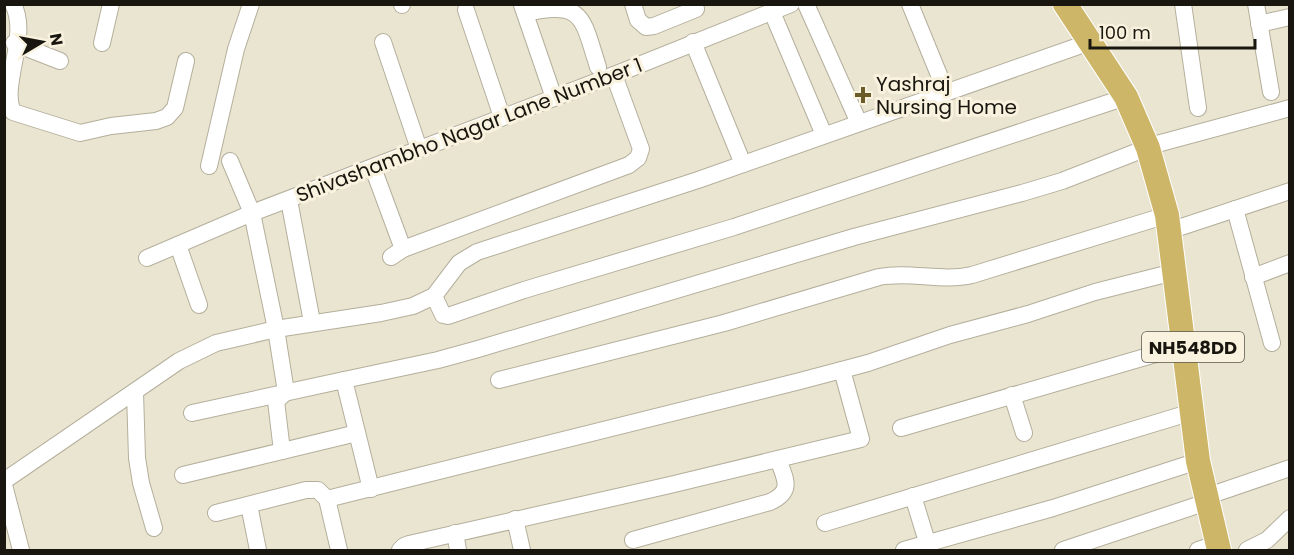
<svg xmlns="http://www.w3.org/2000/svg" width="1294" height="555" font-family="Poppins,sans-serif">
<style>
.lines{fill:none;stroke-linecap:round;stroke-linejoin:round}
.minor-casing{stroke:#b4af9c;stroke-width:18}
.highway-casing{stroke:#fff;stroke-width:26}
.minor{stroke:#fff;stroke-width:16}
.highway{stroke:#ceb669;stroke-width:24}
.poi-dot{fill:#6a5b29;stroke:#f8f2de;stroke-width:2}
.labels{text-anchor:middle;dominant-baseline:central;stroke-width:6;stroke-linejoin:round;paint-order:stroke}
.shield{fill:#f8f2de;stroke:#5b584d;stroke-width:1.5}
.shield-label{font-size:18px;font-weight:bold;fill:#18160f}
.poi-label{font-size:20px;fill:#18160f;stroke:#f8f2de;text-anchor:start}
.street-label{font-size:20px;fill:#18160f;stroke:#f8f2de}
</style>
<rect width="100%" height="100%" fill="#eae5d1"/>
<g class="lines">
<!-- minor casing -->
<g class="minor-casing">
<g id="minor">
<path d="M13,4C30,36 0,85 13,112L80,133L111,126L156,121L167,117L175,108L186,61"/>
<polyline points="633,4 638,20 646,27 654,26 696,9"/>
<polyline points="806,4 859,123"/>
<polyline points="910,4 946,92"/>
<polyline points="1183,4 1198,108"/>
<polyline points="1256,4 1271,92"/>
<polyline points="402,5 402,4"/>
<polyline points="522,5 554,98"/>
<polyline points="466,10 502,117"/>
<polyline points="772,12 824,135"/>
<path d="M525,13C584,0 582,17 598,67"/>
<polyline points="1259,24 1290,17"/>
<polyline points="383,42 419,149"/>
<polyline points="693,42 743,164"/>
<polyline points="14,43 60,61"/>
<polyline points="102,43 111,4"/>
<polyline points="230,161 252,213 276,329 286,392 276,401 282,451"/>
<polyline points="209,166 236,49 251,4"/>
<polyline points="373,168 403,249"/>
<polyline points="289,200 312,322"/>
<polyline points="1235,209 1272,343"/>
<polyline points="1178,228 1290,191"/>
<polyline points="178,245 199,305"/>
<polyline points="391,257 403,249 629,165 638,158 641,149 614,75"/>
<polyline points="147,258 252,213 614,75 791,4"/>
<polyline points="1253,277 1290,263"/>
<polyline points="434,296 443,315 448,316 524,290 734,227 1126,97"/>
<path d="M499,380L724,323L879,277C910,271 941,282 972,275L1167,215"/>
<polyline points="135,392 137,458 141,483 154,528"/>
<polyline points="1012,395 1024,433"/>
<polyline points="192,413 344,380"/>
<polyline points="901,428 1183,346"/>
<polyline points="183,475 357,433"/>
<polyline points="4,481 179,361 216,343 276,329 381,313 413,306 434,296 459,263 477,252 698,180 1090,42"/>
<polyline points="4,485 21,550"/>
<polyline points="371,489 344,380 438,360 478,349 854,237 1022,193 1062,181 1157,144 1290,108"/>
<polyline points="1214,494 1290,468"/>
<polyline points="913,496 928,545"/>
<polyline points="327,499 800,381 868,363 950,335 1028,314 1095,292 1174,272"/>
<polyline points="249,505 258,550"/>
<polyline points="216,513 306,490 318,490 327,499 339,550"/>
<polyline points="515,519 522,550"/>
<polyline points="825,523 1192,412"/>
<polyline points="455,533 458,550"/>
<path d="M633,540L770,502C794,491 785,479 778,459"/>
<polyline points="400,550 404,546 409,544 670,485 861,439 842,370"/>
<polyline points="904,550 1053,508 1198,461"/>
<polyline points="1063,550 1207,502"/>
<polyline points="1198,550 1216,544"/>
<polyline points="1247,550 1267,540 1290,518"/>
</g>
</g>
<!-- highway casing -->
<g class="highway-casing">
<polyline id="highway" points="1065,4 1126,97 1148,148 1167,215 1198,461 1219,550"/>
</g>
<!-- minor -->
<use href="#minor" class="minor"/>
<!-- highway -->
<use href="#highway" class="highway"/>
</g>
<!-- markers -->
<path class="poi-dot" d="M860 86h6v6h6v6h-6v6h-6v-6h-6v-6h6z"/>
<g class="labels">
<!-- shield labels -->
<rect class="shield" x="1142" y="332" width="102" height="30" rx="4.5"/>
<g class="shield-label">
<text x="1193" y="347">NH548DD</text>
</g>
<!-- poi labels -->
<g class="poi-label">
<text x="876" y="84">Yashraj<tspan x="876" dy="23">Nursing Home</tspan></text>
</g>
<!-- street labels -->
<g class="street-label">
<text transform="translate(469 130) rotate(-21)">Shivashambho Nagar Lane Number 1</text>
</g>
</g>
<!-- border -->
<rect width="1294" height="555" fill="none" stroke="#18160f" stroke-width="12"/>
<!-- north arrow -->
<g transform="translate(42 42) rotate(80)" stroke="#f8f2de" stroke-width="4.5" paint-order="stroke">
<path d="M0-4.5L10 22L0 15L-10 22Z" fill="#18160f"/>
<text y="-9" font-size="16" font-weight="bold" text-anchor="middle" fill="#18160f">N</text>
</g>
<!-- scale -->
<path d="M1090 39v9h165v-9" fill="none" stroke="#18160f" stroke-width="3"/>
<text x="1099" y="39" font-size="18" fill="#18160f" stroke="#f8f2de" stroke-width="4.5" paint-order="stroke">100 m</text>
</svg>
